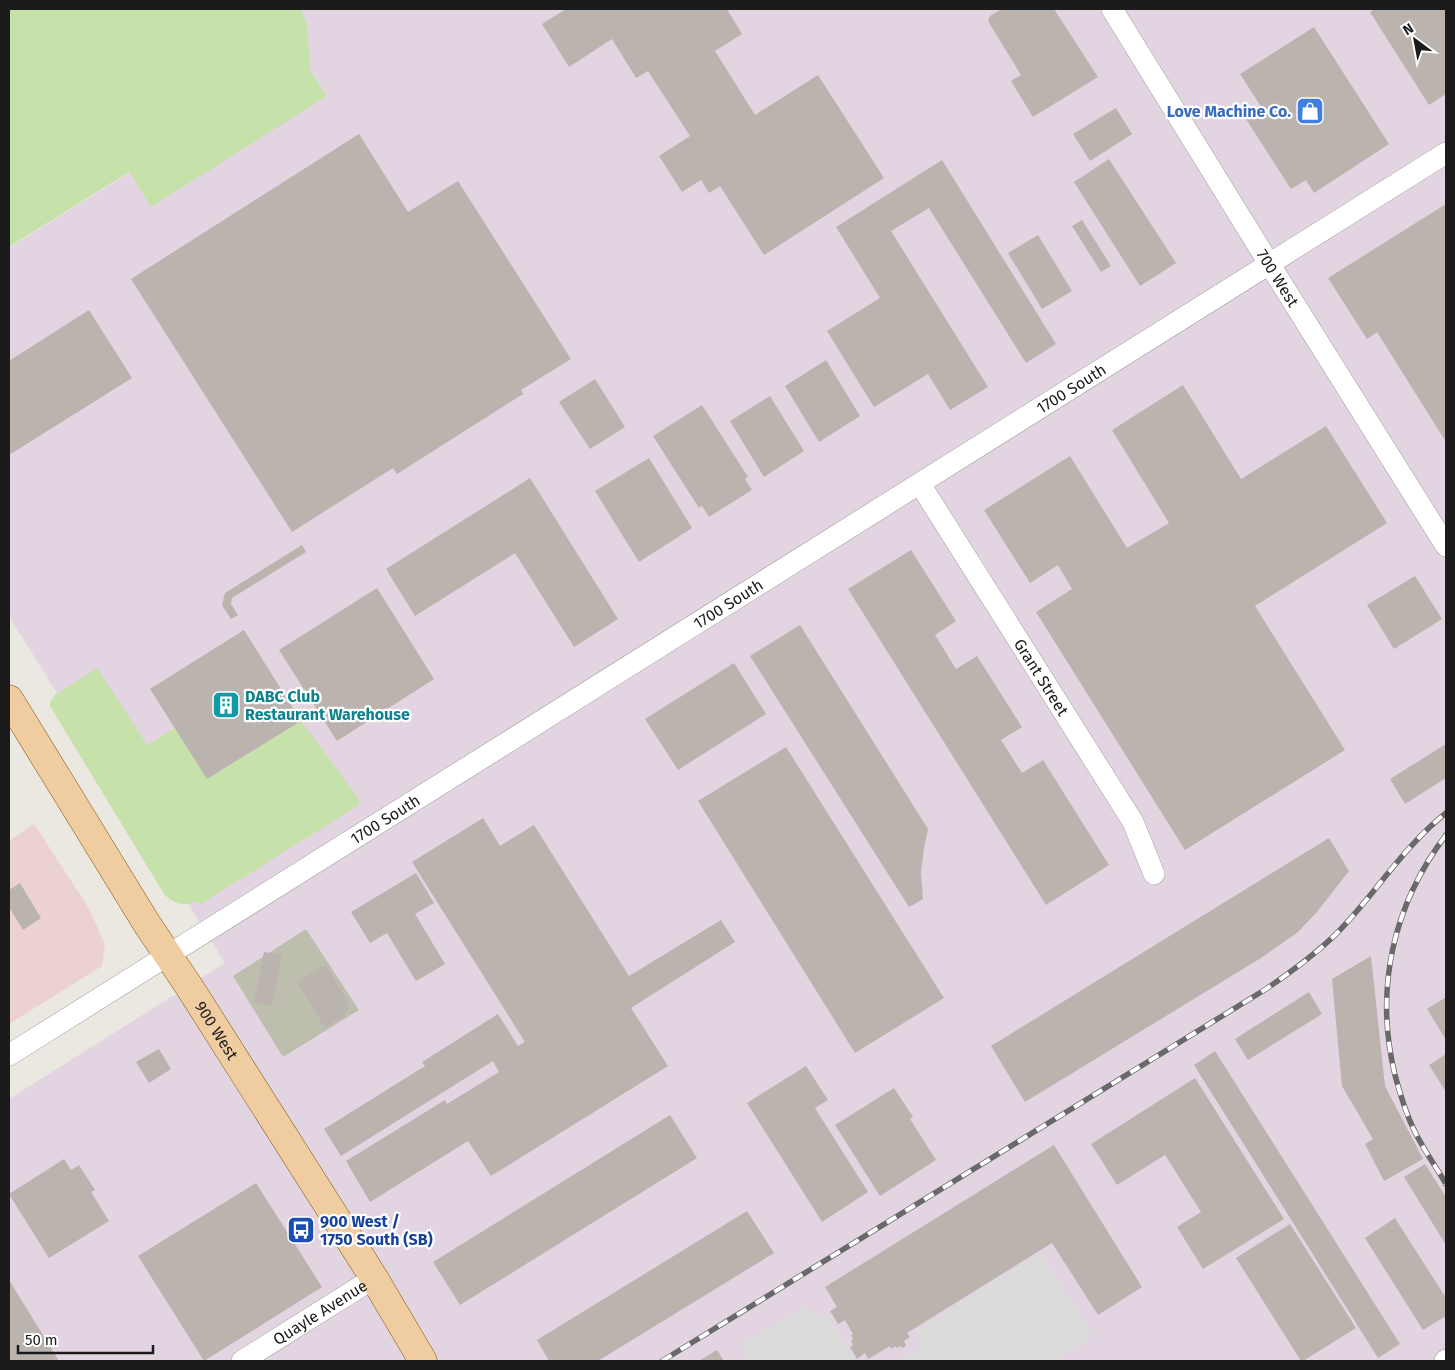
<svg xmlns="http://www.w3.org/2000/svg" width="1455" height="1370" font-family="'Fira Sans',sans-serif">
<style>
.commercial{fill:#ebd2d1}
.industrial{fill:#e3d4e1}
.construction{fill:#bebeae}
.grass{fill:#c7e1ab}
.parking{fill:#dbdbdb}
.building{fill:#bbb3ae}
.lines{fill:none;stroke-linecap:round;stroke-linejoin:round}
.minor-casing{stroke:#9f9f9f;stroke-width:22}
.major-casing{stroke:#815910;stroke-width:29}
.minor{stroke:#fff;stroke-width:21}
.major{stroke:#f0cca1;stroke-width:28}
.rail-casing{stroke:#696969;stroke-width:5.5}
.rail{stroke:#fff;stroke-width:4;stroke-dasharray:11;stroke-linecap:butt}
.labels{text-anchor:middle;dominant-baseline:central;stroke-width:4.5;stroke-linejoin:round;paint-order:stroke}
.shop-label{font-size:16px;font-weight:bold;fill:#366cbe;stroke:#fff;text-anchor:end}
.street-label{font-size:16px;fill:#1b1b1b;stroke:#fff}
.culture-label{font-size:16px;font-weight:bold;fill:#0d838f;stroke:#fff;text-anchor:start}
.transit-label{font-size:16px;font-weight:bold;fill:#164399;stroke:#fff;text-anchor:start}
</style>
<rect width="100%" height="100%" fill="#ebe7e1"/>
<!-- commercial -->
<polygon class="commercial" points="34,824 88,907 105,944 102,966 9,1024 9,841"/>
<!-- industrial -->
<polygon class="industrial" points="26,9 1446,9 1446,1361 9,1361 9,1099 225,963 9,616 9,248 129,173"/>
<!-- construction -->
<polygon class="construction" points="306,929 359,1010 283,1057 233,976"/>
<!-- grass -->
<g class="grass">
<polygon points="9,9 301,9 307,25 310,70 327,96 151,207 129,172 9,247"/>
<path d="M97,668L147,745L175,728L207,779L301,721L359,799V805L199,905L196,901C184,907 173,904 164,894L50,706V702L55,695Z"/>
</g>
<!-- parking -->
<g class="parking">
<polygon points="1041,1252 1093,1336 1057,1359 1058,1361 899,1361 924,1346 915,1331"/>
<polygon points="806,1305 815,1317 825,1311 857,1361 741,1361 748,1357 740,1345"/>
</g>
<!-- building -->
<g class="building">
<polygon points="566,9 727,9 742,34 715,51 755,115 818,75 884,178 764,255 720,186 709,193 701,180 682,192 659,156 690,136 648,71 636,78 612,39 569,67 542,24"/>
<polygon points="1002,9 1054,9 1098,77 1033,117 1011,81 1021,75 988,21 990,16"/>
<polygon points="1375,9 1446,9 1446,94 1429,105 1370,12"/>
<polygon points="1314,27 1389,144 1314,193 1306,180 1291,189 1244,116 1260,105 1240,74"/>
<polygon points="1116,108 1132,134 1090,161 1073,134"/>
<polygon points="359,134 408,212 458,181 571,359 521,390 523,394 397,474 393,468 292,532 131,279"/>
<polygon points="1109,159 1176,263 1140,286 1074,182"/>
<polygon points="942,160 1056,344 1026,363 929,208 891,231 988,387 950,410 928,374 874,407 827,331 880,298 836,227"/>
<polygon points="1446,204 1446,442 1377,332 1367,339 1328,278"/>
<polygon points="1082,220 1111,266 1101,272 1072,226"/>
<polygon points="1038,235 1072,291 1042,309 1008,253"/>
<polygon points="89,310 132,378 9,455 9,361"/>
<polygon points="826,360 860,416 819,442 785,386"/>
<polygon points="595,379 625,427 590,449 559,402"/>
<polygon points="1183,385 1241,479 1326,426 1387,523 1255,606 1345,750 1185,850 1036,612 1072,589 1058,565 1030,583 984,510 1070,456 1127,548 1169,523 1112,430"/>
<polygon points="770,396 804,451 764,477 730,421"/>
<polygon points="702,405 748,477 745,479 752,490 709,517 702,506 699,508 653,436"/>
<polygon points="649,458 692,528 639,562 595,491"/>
<polygon points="530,478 618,619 574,647 515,553 415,616 386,569"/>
<polygon points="302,545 306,552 232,598 231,604 238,615 231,619 222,605 225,593"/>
<polygon points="911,550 956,621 935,635 956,669 977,656 1022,727 1001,740 1022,773 1043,760 1109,865 1046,905 848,589"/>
<polygon points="1415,576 1442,619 1394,649 1367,605"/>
<polygon points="377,588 434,679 337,741 279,650"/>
<polygon points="800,625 928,829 924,848 921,873 923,899 909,907 750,656"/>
<polygon points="244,630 301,721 207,779 150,689"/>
<polygon points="734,663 766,714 678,770 645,719"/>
<polygon points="1446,744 1446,778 1405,804 1390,779"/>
<polygon points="786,747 944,998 855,1053 698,801"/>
<polygon points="483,818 500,846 534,825 629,976 721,920 735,942 631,1008 668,1066 491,1176 468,1141 370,1202 346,1161 445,1100 447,1104 499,1072 493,1061 341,1156 324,1129 425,1066 422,1062 498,1014 518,1046 525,1042 412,862"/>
<polygon points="1329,838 1349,871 1317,912 1298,932 1261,958 1025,1102 991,1046"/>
<polygon points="416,873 434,903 415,914 445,964 416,981 387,933 370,943 351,912"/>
<polygon points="20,883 41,918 23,930 9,907 9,890"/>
<polygon points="264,952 282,955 272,1006 254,1002"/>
<polygon points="1371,956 1385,1086 1423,1159 1384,1181 1365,1144 1373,1139 1342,1086 1332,979"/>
<polygon points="326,965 347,1000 349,1008 344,1016 325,1028 297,982"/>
<polygon points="1309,992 1322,1014 1248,1060 1235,1039"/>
<polygon points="1446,997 1446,1040 1427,1009"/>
<polygon points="159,1049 171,1069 149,1083 136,1062"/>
<polygon points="1215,1051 1400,1344 1378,1358 1194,1065"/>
<polygon points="1446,1054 1446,1092 1429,1065"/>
<polygon points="806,1066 828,1100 815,1108 868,1192 822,1222 747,1103"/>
<polygon points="1195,1078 1284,1219 1203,1269 1177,1227 1201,1212 1165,1155 1117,1185 1091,1144"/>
<polygon points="894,1088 913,1117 910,1119 936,1160 880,1196 835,1125"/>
<polygon points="670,1115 697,1158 460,1305 433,1262"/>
<polygon points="1054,1145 1142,1287 1098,1315 1052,1243 907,1333 910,1337 904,1341 906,1346 902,1348 900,1346 897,1348 895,1346 891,1349 890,1346 868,1359 865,1353 857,1359 850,1347 853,1345 851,1341 853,1339 851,1335 853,1334 845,1320 838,1324 830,1311 837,1307 825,1287"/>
<polygon points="64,1159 71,1170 79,1165 95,1190 91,1192 109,1221 49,1258 9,1194"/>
<polygon points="1425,1164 1446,1197 1446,1245 1404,1177"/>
<polygon points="256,1183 322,1287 204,1361 138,1256"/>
<polygon points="747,1211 774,1253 598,1361 549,1361 537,1340"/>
<polygon points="1395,1218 1446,1298 1446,1316 1423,1330 1365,1238"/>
<polygon points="1290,1224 1356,1328 1303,1361 1301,1361 1236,1258"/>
<polygon points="9,1280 59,1361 9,1361"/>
<polygon points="717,1350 724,1361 699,1361"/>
</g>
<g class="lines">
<!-- minor casing -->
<g class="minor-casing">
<g id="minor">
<path id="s1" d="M1112,9L1270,265L1446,546"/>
<path id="s2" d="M920,484L1133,822L1154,874"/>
<path id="s3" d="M9,1055L1446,153"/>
<path id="s4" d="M242,1361L374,1278"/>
<polyline points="1445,1361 1446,1360"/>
</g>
</g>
<!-- major casing -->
<g class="major-casing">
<g id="major">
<path id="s5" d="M9,699L147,924L190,988L374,1278L423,1361"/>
</g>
</g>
<!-- minor -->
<use href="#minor" class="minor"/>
<!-- major -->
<use href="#major" class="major"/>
<!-- rail casing -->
<g class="rail-casing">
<g id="rail">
<path d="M1446,835C1393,905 1374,989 1395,1075C1400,1094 1406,1114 1415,1132C1424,1150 1436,1167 1446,1184"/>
<path d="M662,1361L1266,989C1291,972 1316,954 1338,932C1375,894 1404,846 1446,813"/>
</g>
</g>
<!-- rail -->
<use href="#rail" class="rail"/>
</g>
<!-- icons -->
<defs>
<g id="shop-square" transform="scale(1.4375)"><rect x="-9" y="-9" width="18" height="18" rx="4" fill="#3f7fe0" stroke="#fff"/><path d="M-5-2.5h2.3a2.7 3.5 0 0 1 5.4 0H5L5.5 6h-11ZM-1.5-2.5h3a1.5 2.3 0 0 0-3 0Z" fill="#fff"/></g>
<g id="building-square" transform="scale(1.4375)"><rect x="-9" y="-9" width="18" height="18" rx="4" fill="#0f9aa8" stroke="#fff"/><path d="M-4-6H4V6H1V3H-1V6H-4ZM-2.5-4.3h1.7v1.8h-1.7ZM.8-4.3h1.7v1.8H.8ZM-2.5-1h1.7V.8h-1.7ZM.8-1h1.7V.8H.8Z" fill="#fff"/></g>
<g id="bus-square" transform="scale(1.4375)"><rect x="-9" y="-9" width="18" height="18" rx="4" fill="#1a4fb4" stroke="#fff"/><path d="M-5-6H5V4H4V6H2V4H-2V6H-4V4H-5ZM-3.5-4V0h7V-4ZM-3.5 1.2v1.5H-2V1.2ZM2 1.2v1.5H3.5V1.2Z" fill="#fff"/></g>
</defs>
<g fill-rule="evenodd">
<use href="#shop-square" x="1310" y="111"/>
<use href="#building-square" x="226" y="705"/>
<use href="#bus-square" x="301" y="1230"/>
</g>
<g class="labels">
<!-- shop labels -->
<g class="shop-label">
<text x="1291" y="111">Love Machine Co.</text>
</g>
<!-- street labels -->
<g class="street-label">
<text stroke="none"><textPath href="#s1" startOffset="316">700 West</textPath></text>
<text stroke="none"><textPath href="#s3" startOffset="1254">1700 South</textPath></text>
<text stroke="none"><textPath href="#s3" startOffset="849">1700 South</textPath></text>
<text stroke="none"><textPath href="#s2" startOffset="228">Grant Street</textPath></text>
<text stroke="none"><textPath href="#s3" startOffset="444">1700 South</textPath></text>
<text stroke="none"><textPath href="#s5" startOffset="391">900 West</textPath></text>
<text stroke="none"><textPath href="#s4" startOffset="92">Quayle Avenue</textPath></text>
</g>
<!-- culture labels -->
<g class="culture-label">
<text x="245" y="696">DABC Club<tspan x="245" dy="18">Restaurant Warehouse</tspan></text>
</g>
<!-- transit labels -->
<g class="transit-label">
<text x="320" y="1221">900 West /<tspan x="320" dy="18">1750 South (SB)</tspan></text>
</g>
</g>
<!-- border -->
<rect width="1455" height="1370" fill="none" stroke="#1b1b1b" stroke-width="20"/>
<!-- north arrow -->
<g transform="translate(1415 40) rotate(328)" stroke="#ffffff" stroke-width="4" paint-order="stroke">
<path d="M0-4L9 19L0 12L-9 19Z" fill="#1b1b1b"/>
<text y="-8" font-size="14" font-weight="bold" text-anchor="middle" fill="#1b1b1b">N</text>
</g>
<!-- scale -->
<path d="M18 1345v8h135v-8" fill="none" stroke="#1b1b1b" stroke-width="2.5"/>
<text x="25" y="1345" font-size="15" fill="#1b1b1b" stroke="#ffffff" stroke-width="4" paint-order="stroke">50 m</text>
</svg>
